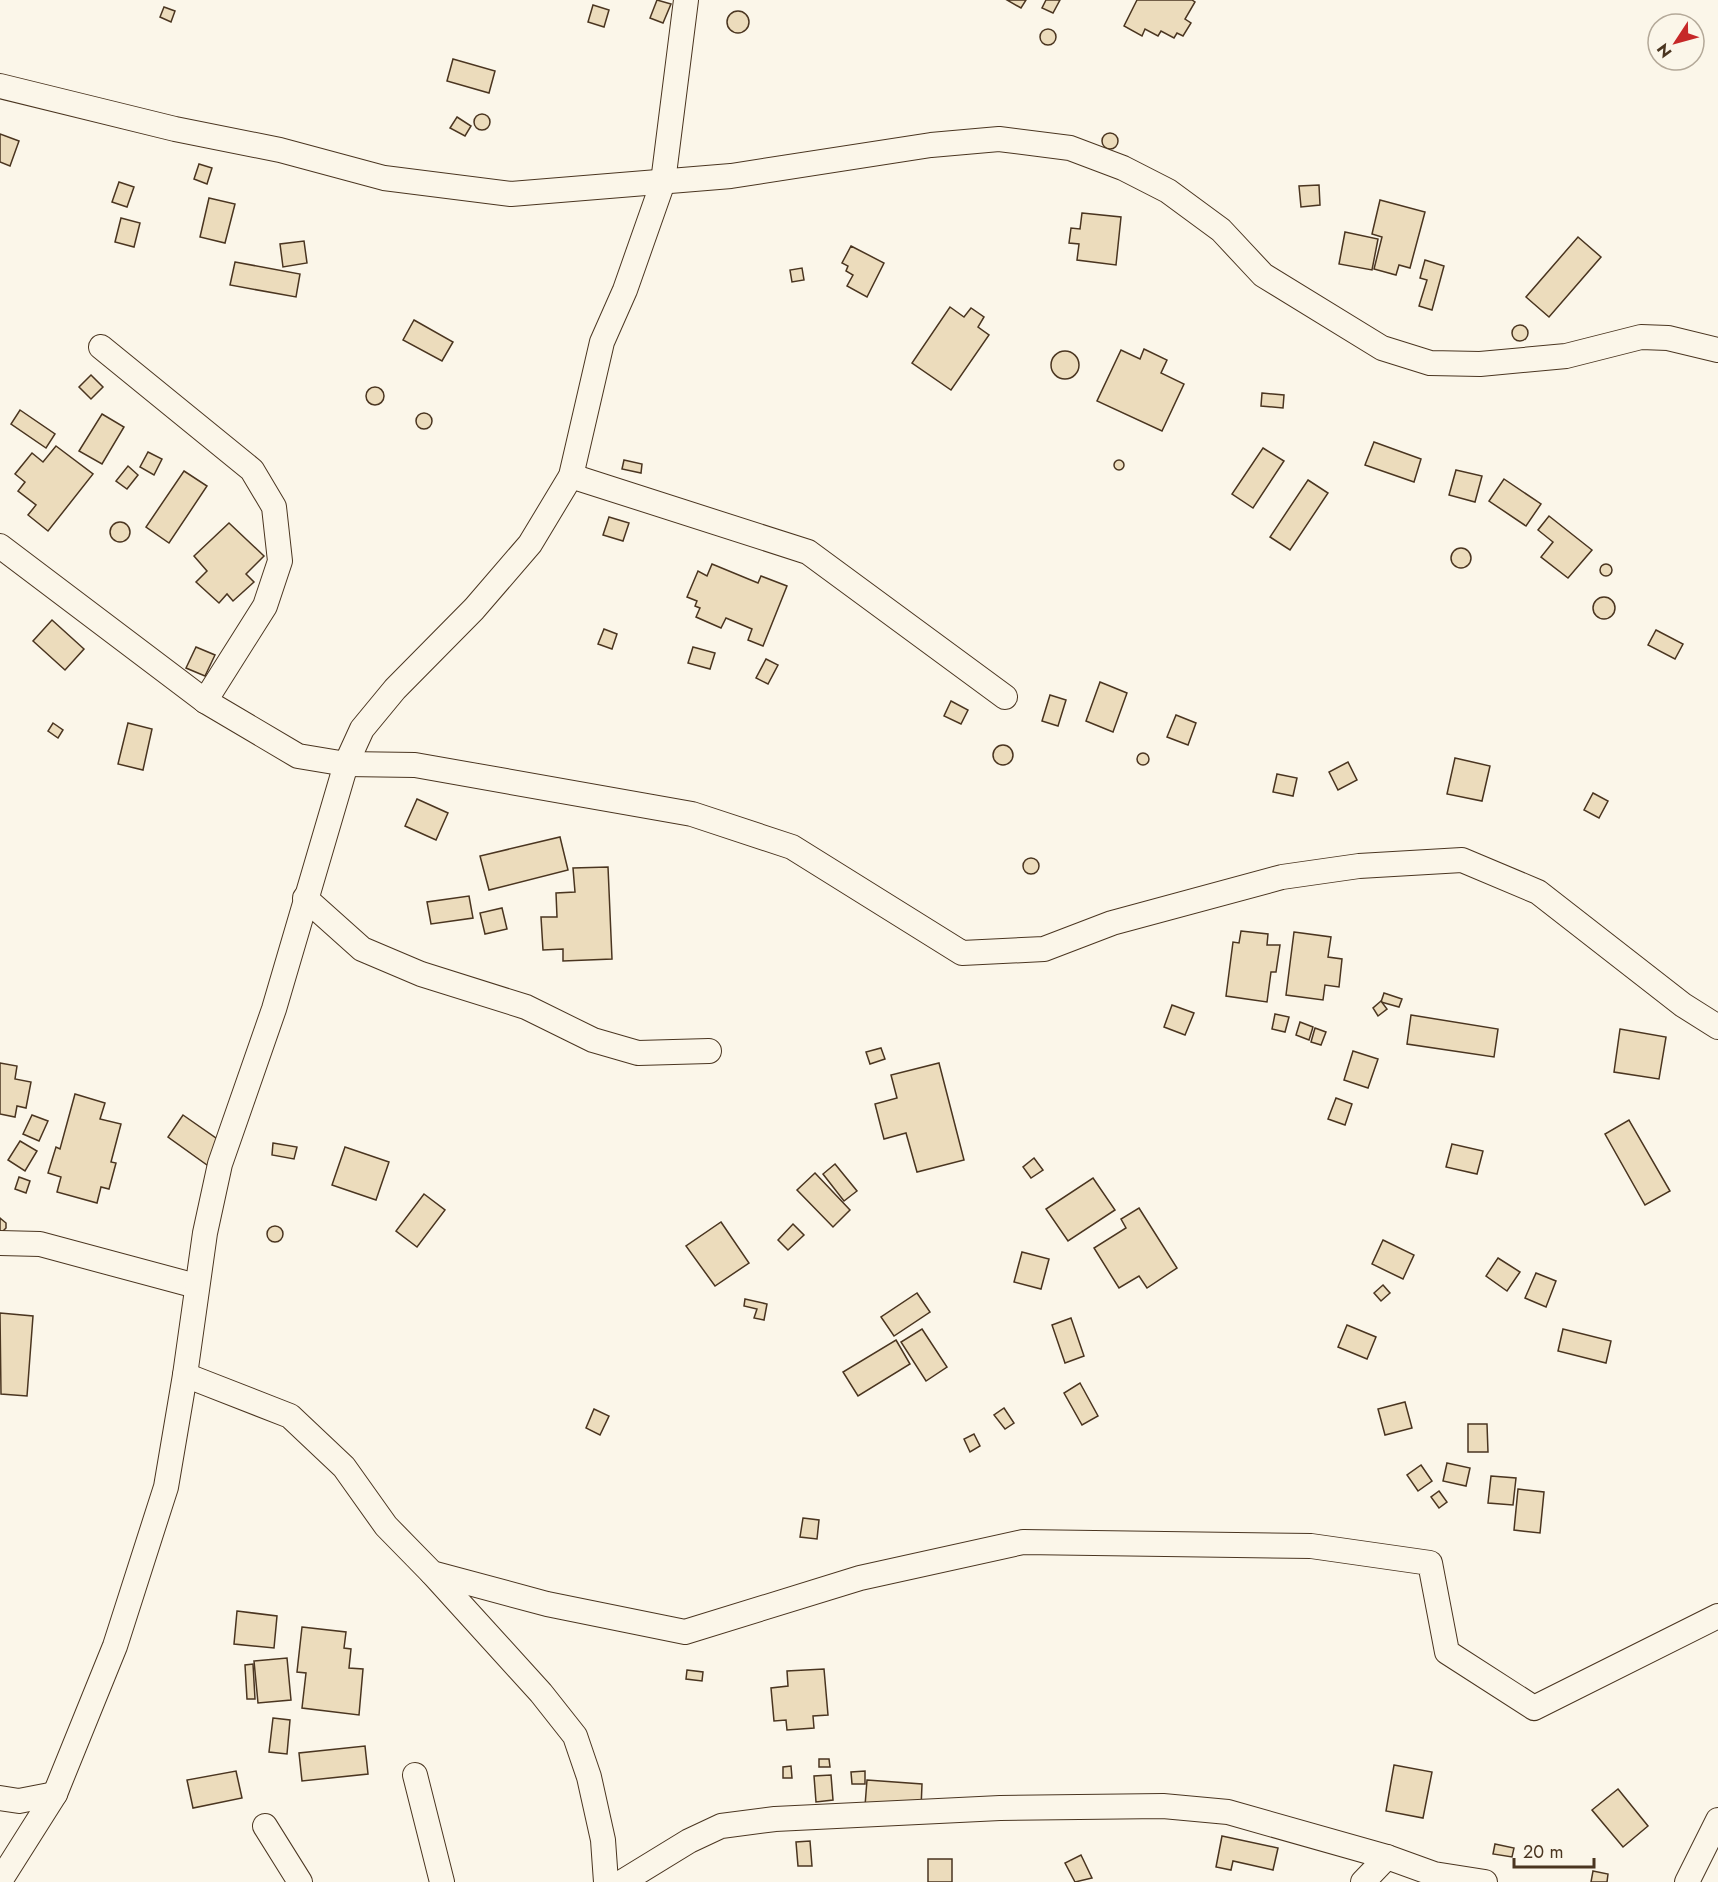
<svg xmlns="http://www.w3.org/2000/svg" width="1718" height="1882" font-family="Jost,sans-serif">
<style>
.building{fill:#ecdcbc;stroke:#4a3520;stroke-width:1.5}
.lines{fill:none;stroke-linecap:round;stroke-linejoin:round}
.street-casing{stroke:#4a3520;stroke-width:26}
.street{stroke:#fbf6e9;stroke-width:24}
</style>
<rect width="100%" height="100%" fill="#fbf6e9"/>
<!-- building -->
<g class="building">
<polygon points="657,0 671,4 663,23 650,18"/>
<polygon points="1007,0 1026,0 1021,8"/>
<polygon points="1046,0 1060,0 1053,13 1042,8"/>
<polygon points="1137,0 1192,0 1195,2 1185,19 1191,23 1183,36 1177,33 1174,38 1161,31 1158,36 1145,29 1142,36 1124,26"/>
<polygon points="593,5 609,10 604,27 588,22"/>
<polygon points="164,7 175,11 171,22 160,17"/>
<circle cx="738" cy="22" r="11"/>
<circle cx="1048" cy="37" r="8"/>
<polygon points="453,59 495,71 489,93 447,81"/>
<circle cx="482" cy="122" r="8"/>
<polygon points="457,117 471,126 465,136 450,128"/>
<circle cx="1110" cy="141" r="8"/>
<polygon points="0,134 19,141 10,166 0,162"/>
<polygon points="199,164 212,168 207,184 194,179"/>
<polygon points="119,182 134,187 127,207 112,202"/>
<polygon points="1319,185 1320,205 1301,207 1299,186"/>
<polygon points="209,198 235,204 225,243 200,237"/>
<polygon points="1380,200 1425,212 1410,268 1399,265 1396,275 1374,269 1382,237 1372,234"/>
<polygon points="1082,213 1121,217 1116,265 1077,260 1079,244 1069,243 1071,228 1080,229"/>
<polygon points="121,218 140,223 134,247 115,242"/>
<polygon points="1345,232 1378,239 1372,270 1339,264"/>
<polygon points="1578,237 1601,257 1549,317 1526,297"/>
<polygon points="304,241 307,263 283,267 280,244"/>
<polygon points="851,246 884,263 867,297 847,286 853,275 846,271 848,266 842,263"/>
<polygon points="1425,260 1444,266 1432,310 1419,306 1427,280 1420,278"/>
<polygon points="235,262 300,274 296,297 230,285"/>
<polygon points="802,268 804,280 792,282 790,270"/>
<polygon points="950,307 964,317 971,308 984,317 978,327 989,335 951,390 912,363"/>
<polygon points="414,320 453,342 442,361 403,340"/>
<circle cx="1520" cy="333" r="8"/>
<polygon points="1144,349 1167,360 1161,373 1184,384 1162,431 1097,401 1121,350 1140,359"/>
<circle cx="1065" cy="365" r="14"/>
<polygon points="91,375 103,387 91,399 79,387"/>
<circle cx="375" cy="396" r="9"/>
<polygon points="1262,393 1284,395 1283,408 1261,406"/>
<polygon points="20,410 55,434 46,448 11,424"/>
<circle cx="424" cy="421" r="8"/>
<polygon points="102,414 124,427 102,464 79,451"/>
<polygon points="1374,442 1421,459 1414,482 1365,465"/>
<polygon points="56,446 93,474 48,531 28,515 36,505 18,491 25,482 15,474 32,453 43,462"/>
<polygon points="1263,448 1284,461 1253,508 1232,494"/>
<polygon points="148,452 162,459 154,475 140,467"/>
<circle cx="1119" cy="465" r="5"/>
<polygon points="624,460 642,464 641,473 622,469"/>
<polygon points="128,466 138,475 127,489 116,481"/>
<polygon points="1456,470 1482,476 1475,502 1449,495"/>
<polygon points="184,471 207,486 169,543 146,527"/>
<polygon points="1504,479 1541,504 1526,526 1489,501"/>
<polygon points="1308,480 1328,493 1290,550 1270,537"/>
<polygon points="1549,516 1592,550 1568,578 1541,557 1553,542 1538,530"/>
<polygon points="609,517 629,523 623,541 603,535"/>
<circle cx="120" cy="532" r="10"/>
<polygon points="229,523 264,556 246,574 254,582 233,601 227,594 219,603 196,582 207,571 194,556"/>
<circle cx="1461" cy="558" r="10"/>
<circle cx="1606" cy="570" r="6"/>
<polygon points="712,564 758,583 761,576 787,586 763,646 748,640 752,629 726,618 721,628 696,617 700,608 695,606 697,601 687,597 698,571 707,576"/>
<circle cx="1604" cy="608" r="11"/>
<polygon points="52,620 84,649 65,670 33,641"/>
<polygon points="604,629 617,634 612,649 598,644"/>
<polygon points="1656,630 1683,644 1675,659 1648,645"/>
<polygon points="196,647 215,655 205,676 186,668"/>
<polygon points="693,647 715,653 710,669 688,663"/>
<polygon points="766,659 778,665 768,684 756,678"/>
<polygon points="1100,682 1127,693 1113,732 1086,721"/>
<polygon points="1050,695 1066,700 1058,726 1042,721"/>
<polygon points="951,701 968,710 961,724 944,716"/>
<polygon points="1176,715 1196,723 1188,745 1167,737"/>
<polygon points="53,723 63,730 58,738 48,731"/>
<polygon points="128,723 152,729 143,770 118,764"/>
<circle cx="1003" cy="755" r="10"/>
<circle cx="1143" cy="759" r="6"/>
<polygon points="1455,758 1490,766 1482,801 1447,794"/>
<polygon points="1348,762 1357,780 1338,790 1329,772"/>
<polygon points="1277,774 1297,778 1293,796 1273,792"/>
<polygon points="1593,793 1608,801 1599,818 1584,810"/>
<polygon points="417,799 448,813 436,840 405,826"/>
<polygon points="560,837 568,870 489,890 480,856"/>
<circle cx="1031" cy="866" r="8"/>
<polygon points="608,867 612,959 563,961 563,949 543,950 541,917 557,917 556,893 575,892 573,868"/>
<polygon points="469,896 473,918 431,924 427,902"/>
<polygon points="502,908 507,929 485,934 480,913"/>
<polygon points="1241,931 1268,934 1267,945 1280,945 1276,972 1271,972 1267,1002 1226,996 1233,942 1239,943"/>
<polygon points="1294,932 1331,937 1328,957 1342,959 1339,987 1325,985 1323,1000 1286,995"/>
<polygon points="1384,993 1402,999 1399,1007 1381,1002"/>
<polygon points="1381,1001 1387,1009 1378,1016 1373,1008"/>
<polygon points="1172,1005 1194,1013 1185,1035 1164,1027"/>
<polygon points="1275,1014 1289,1017 1285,1032 1272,1029"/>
<polygon points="1411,1015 1498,1029 1494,1057 1407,1044"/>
<polygon points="1300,1022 1313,1027 1309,1040 1296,1035"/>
<polygon points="1315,1028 1326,1032 1321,1045 1311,1042"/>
<polygon points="1620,1029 1666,1037 1659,1079 1614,1072"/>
<polygon points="881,1048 885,1059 870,1064 866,1052"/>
<polygon points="1353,1051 1378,1059 1368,1088 1344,1080"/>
<polygon points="0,1063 17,1066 15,1079 31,1082 26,1108 17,1106 15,1117 0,1114"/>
<polygon points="939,1063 964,1160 917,1172 906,1133 884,1139 875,1104 897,1098 891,1075"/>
<polygon points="75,1094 105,1103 100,1119 121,1124 111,1162 116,1163 109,1189 101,1187 97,1203 57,1192 61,1177 48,1173 56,1147 60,1149"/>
<polygon points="1336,1098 1352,1104 1345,1125 1328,1119"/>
<polygon points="32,1115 48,1121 39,1141 23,1134"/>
<polygon points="183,1115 223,1143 207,1165 168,1137"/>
<polygon points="1629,1120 1670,1191 1645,1205 1605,1134"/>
<polygon points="20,1141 37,1151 25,1171 8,1160"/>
<polygon points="273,1143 297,1147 294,1159 272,1155"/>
<polygon points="1452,1144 1483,1151 1477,1174 1446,1167"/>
<polygon points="345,1147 389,1162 376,1200 332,1185"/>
<polygon points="1034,1158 1043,1170 1031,1178 1023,1167"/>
<polygon points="835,1164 857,1191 844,1201 823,1174"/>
<polygon points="815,1173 850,1210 833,1227 797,1190"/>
<polygon points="19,1177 30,1181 26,1193 15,1189"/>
<polygon points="1093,1178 1115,1210 1068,1241 1046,1209"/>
<polygon points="424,1194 445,1210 417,1247 396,1231"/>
<polygon points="1139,1208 1177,1268 1147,1288 1139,1276 1119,1288 1094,1248 1126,1228 1121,1219"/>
<polygon points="0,1218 6,1223 6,1228 0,1234"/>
<polygon points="721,1222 749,1263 715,1286 686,1246"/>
<polygon points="793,1224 804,1235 788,1250 778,1240"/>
<circle cx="275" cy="1234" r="8"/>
<polygon points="1383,1240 1414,1255 1403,1279 1372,1264"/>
<polygon points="1022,1252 1049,1259 1041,1289 1014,1282"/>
<polygon points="1498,1258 1520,1272 1507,1291 1486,1276"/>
<polygon points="1536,1273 1556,1281 1546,1307 1525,1298"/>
<polygon points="1383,1285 1390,1293 1381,1301 1374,1293"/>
<polygon points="917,1293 930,1312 894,1336 881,1317"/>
<polygon points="745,1299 767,1304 764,1320 754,1318 757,1309 744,1306"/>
<polygon points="0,1313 33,1316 27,1396 1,1394"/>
<polygon points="1071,1318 1084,1356 1065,1363 1052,1325"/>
<polygon points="1347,1325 1376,1337 1367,1359 1338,1347"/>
<polygon points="922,1329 947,1367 926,1381 901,1342"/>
<polygon points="1563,1329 1611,1341 1606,1363 1558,1351"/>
<polygon points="896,1340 910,1364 858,1396 843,1372"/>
<polygon points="1080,1383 1098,1416 1082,1425 1064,1393"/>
<polygon points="1405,1402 1412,1428 1385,1435 1378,1409"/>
<polygon points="1004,1408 1014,1423 1005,1429 994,1415"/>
<polygon points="594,1409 609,1416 600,1435 586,1428"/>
<polygon points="1468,1424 1487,1424 1488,1452 1468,1452"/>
<polygon points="974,1434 980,1446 970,1452 964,1439"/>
<polygon points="1447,1463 1470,1468 1466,1486 1443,1481"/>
<polygon points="1421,1465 1432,1481 1418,1491 1407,1475"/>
<polygon points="1491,1476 1516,1478 1513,1505 1488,1503"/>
<polygon points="1518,1489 1544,1492 1540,1533 1514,1530"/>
<polygon points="1439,1491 1447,1502 1439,1508 1431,1497"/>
<polygon points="803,1518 819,1520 817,1539 800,1537"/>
<polygon points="237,1611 277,1616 274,1648 234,1644"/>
<polygon points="302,1627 346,1632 344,1648 351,1649 349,1668 363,1669 359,1715 302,1708 306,1673 297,1672"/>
<polygon points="287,1658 291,1700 258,1703 254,1661"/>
<polygon points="253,1664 255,1699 247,1699 245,1665"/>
<polygon points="824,1669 828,1715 813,1716 814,1728 787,1730 786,1720 774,1721 771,1688 788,1686 787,1671"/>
<polygon points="687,1670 703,1672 702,1681 686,1679"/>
<polygon points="273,1718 290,1720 287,1754 269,1752"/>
<polygon points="365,1746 368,1774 302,1781 299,1753"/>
<polygon points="819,1759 829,1759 830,1767 819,1767"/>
<polygon points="1394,1765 1432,1772 1423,1818 1386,1811"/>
<polygon points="791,1766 792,1778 783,1778 783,1767"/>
<polygon points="236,1771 242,1798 193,1808 187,1780"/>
<polygon points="865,1771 865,1784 852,1784 851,1772"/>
<polygon points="831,1775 833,1800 816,1802 814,1776"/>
<polygon points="867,1780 922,1784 921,1809 865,1806"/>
<polygon points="1618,1789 1648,1826 1623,1847 1592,1810"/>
<polygon points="1222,1836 1278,1848 1273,1870 1233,1861 1231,1870 1216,1867"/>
<polygon points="810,1841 812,1866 798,1866 796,1842"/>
<polygon points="1495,1844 1514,1848 1512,1857 1493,1854"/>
<polygon points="1081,1855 1092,1878 1075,1882 1065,1863"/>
<rect x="928" y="1859" width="24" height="23"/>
<polygon points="1593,1871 1608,1874 1607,1882 1591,1882"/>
</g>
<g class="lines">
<!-- street casing -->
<g class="street-casing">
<g id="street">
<polyline points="0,86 175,129 280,150 384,178 511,194 731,176 931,145 999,139 1070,148 1123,168 1168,191 1221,230 1263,275 1382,348 1430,363 1480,364 1566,356 1641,337 1668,338 1718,350"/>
<polyline points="101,347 252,470 274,507 280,561 265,606 205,701"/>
<polyline points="571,476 808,552 1005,697"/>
<polyline points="0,546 205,701 298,756 346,764 415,765 692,814 792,847 962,953 1044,949 1112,923 1282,877 1359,866 1462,860 1538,892 1683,1005 1718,1027"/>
<polyline points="305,898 362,949 421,974 526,1007 593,1040 638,1053 709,1051"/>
<polyline points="0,1243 40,1244 196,1286"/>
<polyline points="185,1375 290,1416 344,1467 386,1526 432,1573 547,1604 685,1632 860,1578 1023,1542 1311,1546 1430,1563 1447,1652 1534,1708 1718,1616"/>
<polyline points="432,1573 541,1693 575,1736 589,1777 603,1840 606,1882"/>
<polyline points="415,1775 442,1882"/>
<polyline points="0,1798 19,1801 55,1794"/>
<polyline points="265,1826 300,1882"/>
<polyline points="0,1881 55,1794 115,1646 166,1487 185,1375 205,1233 220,1164 274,1009 346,764 362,729 395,689 474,609 530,544 571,476 602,342 625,290 663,182 686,0"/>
<polyline points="622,1882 689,1841 721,1826 775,1819 1000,1808 1163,1806 1228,1812 1387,1857 1434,1874 1485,1882"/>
<polyline points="1363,1882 1387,1857"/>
<polyline points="1687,1882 1718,1820"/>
</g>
</g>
<!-- street -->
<use href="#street" class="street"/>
</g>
<!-- north arrow -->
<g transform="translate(1676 42) rotate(234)"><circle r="28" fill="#fbf6e9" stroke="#b4a999" stroke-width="1.5"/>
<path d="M0-4.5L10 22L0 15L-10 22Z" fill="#c62828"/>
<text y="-9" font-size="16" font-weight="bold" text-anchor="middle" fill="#4a3520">N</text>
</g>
<!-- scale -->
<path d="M1514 1858v9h80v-9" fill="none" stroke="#4a3520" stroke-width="3"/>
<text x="1523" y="1858" font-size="18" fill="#4a3520" stroke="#fbf6e9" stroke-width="4.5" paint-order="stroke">20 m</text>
</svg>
